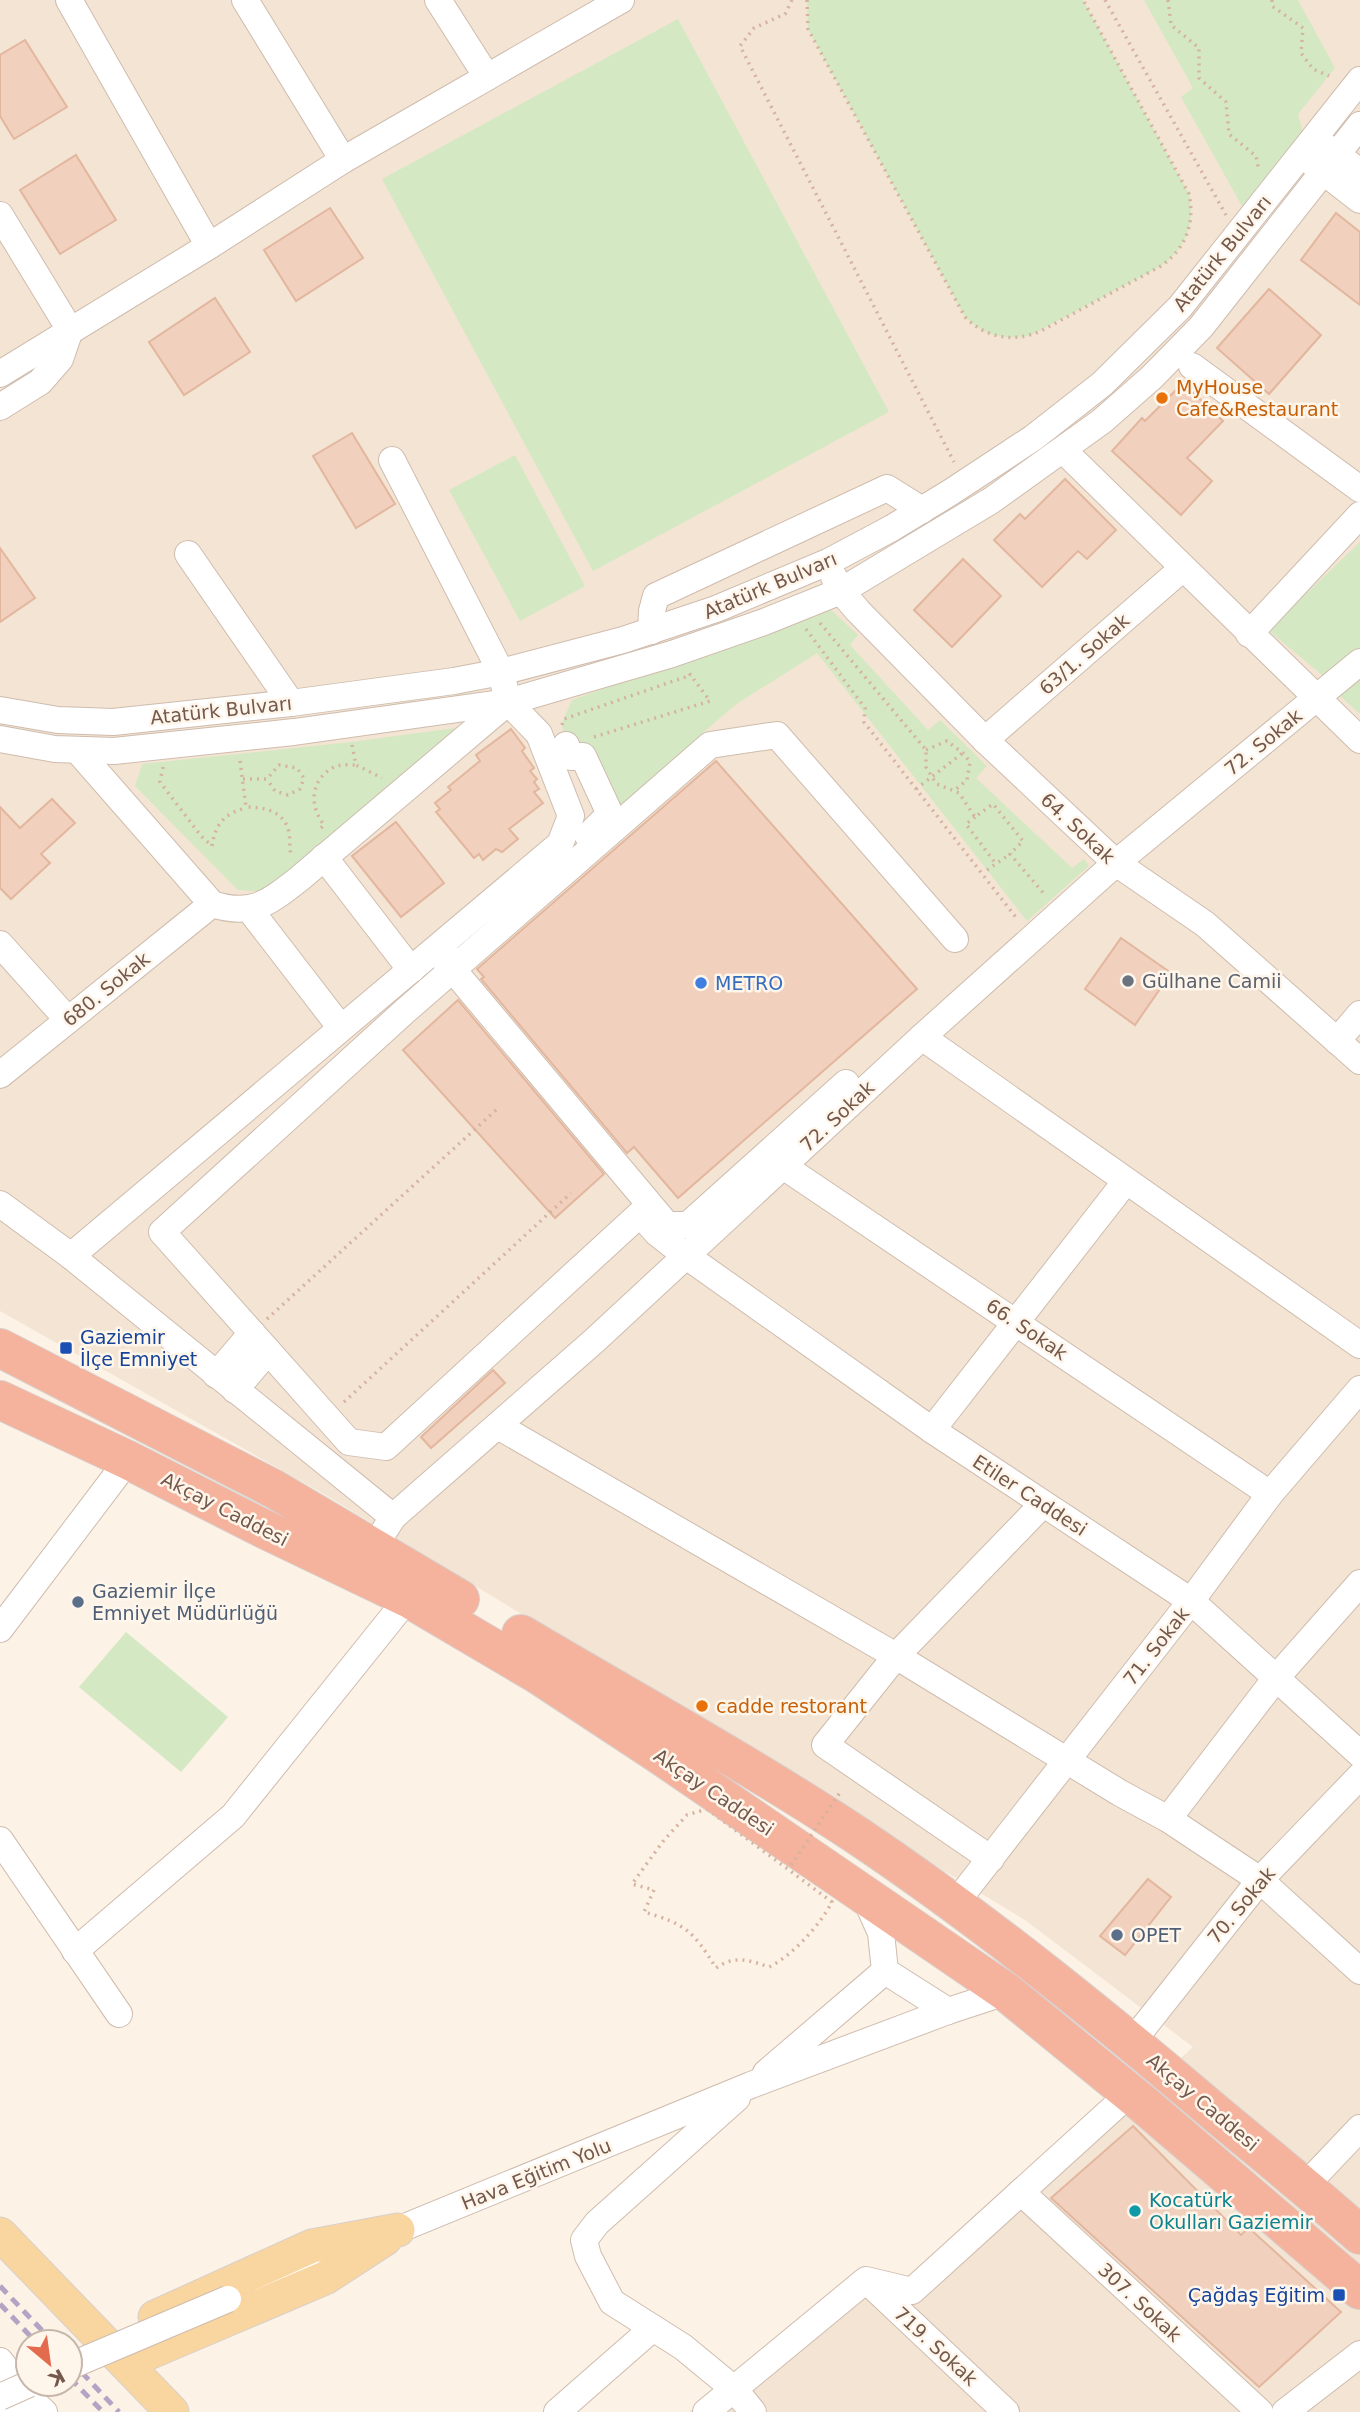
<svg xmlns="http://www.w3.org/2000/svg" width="1360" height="2412" font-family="'DejaVu Sans',sans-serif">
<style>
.residential{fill:#f3e4d3}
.green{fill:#d4e9c3}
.building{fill:#f1d0bd;stroke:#e3b69e;stroke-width:2}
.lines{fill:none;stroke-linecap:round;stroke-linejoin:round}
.minor-casing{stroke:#cfbcae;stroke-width:28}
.major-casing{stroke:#d8d0cd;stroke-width:35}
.highway-casing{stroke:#d8d0cd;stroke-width:40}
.path{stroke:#d5b3a0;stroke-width:3.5;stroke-dasharray:2 5;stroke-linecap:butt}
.minor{stroke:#fff;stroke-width:26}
.major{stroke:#f9d59f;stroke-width:33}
.highway{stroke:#f5b29d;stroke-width:38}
.rail{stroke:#b5a3c5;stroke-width:5;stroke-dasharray:10 7;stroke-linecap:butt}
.minor-bridge-casing{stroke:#cfbcae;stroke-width:28;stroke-linecap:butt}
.path-bridge{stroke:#d5b3a0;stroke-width:3.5;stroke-dasharray:2 5;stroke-linecap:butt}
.minor-bridge{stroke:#fff;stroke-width:26}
.food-dot{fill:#e8710a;stroke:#fff6eb;stroke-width:2.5}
.worship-dot{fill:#6b7280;stroke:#fff6eb;stroke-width:2.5}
.shop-dot{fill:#3f7fe0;stroke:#fff6eb;stroke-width:2.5}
.transit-dot{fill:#1a4fb4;stroke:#fff6eb;stroke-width:2.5}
.service-dot{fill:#5c6f8a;stroke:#fff6eb;stroke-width:2.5}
.culture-dot{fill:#0f9aa8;stroke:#fff6eb;stroke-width:2.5}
.labels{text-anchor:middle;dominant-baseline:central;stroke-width:5;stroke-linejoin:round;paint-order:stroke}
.street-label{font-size:19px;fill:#74584b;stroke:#fff6eb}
.food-label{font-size:19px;fill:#c56008;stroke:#fff6eb;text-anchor:start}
.worship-label{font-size:19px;fill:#5b616d;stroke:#fff6eb;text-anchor:start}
.shop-label{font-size:19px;fill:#366cbe;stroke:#fff6eb;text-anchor:start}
.transit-label{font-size:19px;fill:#164399;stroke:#fff6eb;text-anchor:start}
.service-label{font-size:19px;fill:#4e5e75;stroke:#fff6eb;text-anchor:start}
.culture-label{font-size:19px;fill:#0d838f;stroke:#fff6eb;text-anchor:start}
</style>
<rect width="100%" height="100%" fill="#fcf2e5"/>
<!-- residential -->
<polygon class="residential" points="0,0 1360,0 1360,2412 689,2412 847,2282 911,2305 1193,2047 1025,1920 324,1494 0,1311"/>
<!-- green -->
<g class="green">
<path d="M807,0H1083L1189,194C1195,224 1186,248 1161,266L1031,335C1005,341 984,336 965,317L808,29Z"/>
<polygon points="1144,0 1298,0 1335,68 1298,114 1305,140 1247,215 1181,97 1193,88"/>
<polygon points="678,19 889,412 593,571 382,179"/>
<polygon points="515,455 585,586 520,621 449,490"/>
<polygon points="1360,542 1360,648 1327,679 1268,630"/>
<polygon points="829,608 858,635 850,645 928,730 940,720 987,766 976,778 1072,868 1084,859 1089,866 1027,921 817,653 735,705 610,814 564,740 562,723 572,700"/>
<polygon points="1360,678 1360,714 1339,695"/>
<polygon points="463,727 265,892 238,890 135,786 142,764 351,742"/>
<polygon points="126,1632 228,1717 181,1772 79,1687"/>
</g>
<!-- building -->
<g class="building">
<polygon points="25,40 67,107 14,139 0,116 0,55"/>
<polygon points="76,155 116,220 60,254 20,190"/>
<polygon points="330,208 363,258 296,301 264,250"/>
<polygon points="1336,213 1360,232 1360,305 1301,260"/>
<polygon points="1269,289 1321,335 1269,394 1217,348"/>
<polygon points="215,298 250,352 184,395 149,342"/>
<polygon points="1183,383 1223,421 1187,458 1212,481 1181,515 1112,451 1142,418 1145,421"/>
<polygon points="352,433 395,504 356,528 313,456"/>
<polygon points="1065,479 1116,530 1087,559 1078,551 1042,587 994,540 1020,514 1025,519"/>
<polygon points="0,548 35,598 0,622"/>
<polygon points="963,559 1001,596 952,647 914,610"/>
<polygon points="511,729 525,748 522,751 534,768 530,771 537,779 534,782 539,789 534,792 543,803 509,829 518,839 502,852 496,849 483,860 479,854 474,858 436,812 440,809 435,803 451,790 448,787 480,761 476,755"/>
<polygon points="716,761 917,989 678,1198 634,1147 627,1153 481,979 484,977 477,969"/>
<polygon points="52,799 75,823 41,854 50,863 11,899 0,888 0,807 20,828"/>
<polygon points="396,822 444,883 401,917 352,856"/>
<polygon points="1121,938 1171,973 1135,1025 1085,989"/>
<polygon points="458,1000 604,1174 555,1218 403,1050"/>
<polygon points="493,1370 505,1383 431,1448 421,1437"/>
<polygon points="1148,1879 1171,1897 1125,1955 1100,1936"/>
<polygon points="1133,2126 1241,2235 1249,2228 1341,2312 1259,2387 1051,2198"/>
</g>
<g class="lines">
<!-- minor casing -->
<g class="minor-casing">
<g id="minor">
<polyline points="69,0 209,246"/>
<polyline points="245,0 343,160"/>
<polyline points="438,0 487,77"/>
<polyline points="1322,144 1360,172"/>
<polyline points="1311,162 1360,200"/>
<polyline points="0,215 70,330 60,359 40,382 0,407"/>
<polyline points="1192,366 1360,489"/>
<polyline points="0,374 209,246 343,160 621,0"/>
<polyline points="1063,450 1360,740"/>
<polyline points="188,554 291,703"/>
<polyline points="834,577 841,591 858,611 985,740 1116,863 1205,924 1360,1061"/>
<polyline points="651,631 652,611 656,596 887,488 922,510"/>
<polyline points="1249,634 1360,515"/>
<polyline points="0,710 58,720 113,722 291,703 454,681 501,672 623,640 716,609 828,562 892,528 951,492 1033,438 1102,384 1180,307 1360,80"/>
<polyline points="0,739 55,749 114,751 294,732 508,702 672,654 764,622 841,591 992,500 1102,421 1152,377 1201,327 1360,125"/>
<polyline points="985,740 1183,568"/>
<polyline points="566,745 571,757 583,756 610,814 588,836"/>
<path d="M78,751L212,904C252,917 268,903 299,879L508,702"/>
<polyline points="324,857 411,970"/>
<polyline points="250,910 341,1028"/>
<polyline points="955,939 777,735 710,745 405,1011 162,1232 349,1442 386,1447 640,1214 657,1233 685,1255 932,1430 1191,1601 1360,1754"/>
<polyline points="0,944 68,1020"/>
<polyline points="447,956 444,959 667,1225 688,1225 846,1083"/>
<polyline points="922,1037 1360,1345"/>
<polyline points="1337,1041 1360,1014"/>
<polyline points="0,1075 212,904"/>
<polyline points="783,1166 1270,1494"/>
<polyline points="0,1204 71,1256 393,1517"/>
<polyline points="71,1256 560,844 571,816 539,734 508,702 501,672 392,460"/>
<polyline points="216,1375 252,1333"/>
<polyline points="235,1390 268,1351"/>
<polyline points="498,1426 896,1656 1120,1793 1168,1819 1260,1880 1360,1971"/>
<polyline points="932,1430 1126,1181"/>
<polyline points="374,1547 393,1517 594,1341 922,1037 1116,863 1360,662"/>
<polyline points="0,1629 128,1460"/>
<polyline points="1168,1819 1276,1678 1360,1583"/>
<polyline points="0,1840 119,2014"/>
<polyline points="991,1859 825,1745 896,1656 1043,1504"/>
<polyline points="954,1905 1191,1601 1270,1494 1360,1389"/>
<polyline points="75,1951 233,1816 408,1598"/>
<polyline points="885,1971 948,2011"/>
<polyline points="1132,2042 1260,1880 1360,1776"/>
<polyline points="766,2073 885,1971 881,1933 865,1897"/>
<polyline points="737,2098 597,2223 584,2240 588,2256 612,2302 683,2347 734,2389 753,2412"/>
<polyline points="1305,2186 1360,2128"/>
<polyline points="1021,2192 1260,2412"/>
<polyline points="867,2281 1006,2412"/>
<polyline points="266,2284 751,2085 948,2011 1006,1992"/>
<polyline points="0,2361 31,2400 44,2412"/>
<polyline points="5,2412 31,2400"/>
<polyline points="557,2412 653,2328"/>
<polyline points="706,2412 866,2280 912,2291 1130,2093"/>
<polyline points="1285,2412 1360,2354"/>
</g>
</g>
<!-- major casing -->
<g class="major-casing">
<g id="major">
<polyline points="0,2234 172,2412"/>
<polyline points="155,2317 312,2246 398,2230"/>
<polyline points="125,2363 325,2278 385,2239"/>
</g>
</g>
<!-- highway casing -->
<g class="highway-casing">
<g id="highway">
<polyline points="0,1348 274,1489 460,1599"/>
<polyline points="0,1400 128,1460 264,1529 408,1598 537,1674 660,1755 1006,1992 1143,2104 1360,2290"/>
<path d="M521,1634C634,1701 749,1764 858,1836C980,1918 1094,2010 1206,2105C1257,2148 1310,2190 1360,2235"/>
</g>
</g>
<!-- path -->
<g class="path">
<polyline points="792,0 785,14 754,28 740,46 954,462"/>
<path d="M807,0L808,29L965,317C986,338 1013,343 1041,331L1161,266C1186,248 1195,224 1189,194L1083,0"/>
<polyline points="1105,0 1226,215"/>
<polyline points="1168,0 1171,25 1199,48 1199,78 1226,102 1229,134 1256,156 1259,171"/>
<polyline points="1272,0 1272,6 1303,28 1301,53 1313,69 1329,76"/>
<polyline points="820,623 926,750 926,767 932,777 937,784 959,793 975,817 993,804 1023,841 1010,854 1046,896"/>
<polyline points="806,629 865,708 864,722 1018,920"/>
<polyline points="562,725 564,719 691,675"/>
<polyline points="594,737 710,701 689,673"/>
<polyline points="352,745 356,765 382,778"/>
<polyline points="926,750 947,741 963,753 970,762 967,780 954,791"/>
<path d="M240,761L246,807C262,807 280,810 287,826C291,834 289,849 291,854"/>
<path d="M163,767L160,782L201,836L212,846C215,824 225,813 246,808"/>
<polyline points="243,779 267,779 279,765 297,768 304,778 300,789 288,795 275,791 267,779"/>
<polyline points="916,789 964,752"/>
<polyline points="975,817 966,824 996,864"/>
<path d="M321,828L324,825C309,805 310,780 334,767C339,764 350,765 356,765"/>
<polyline points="987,870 1010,854"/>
<polyline points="267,1319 496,1110"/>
<polyline points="344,1402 571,1193"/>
<path d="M707,1809L832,1902C820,1925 792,1956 769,1967C749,1960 734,1955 716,1968C693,1931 686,1924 644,1912L654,1890L632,1884L664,1840L687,1815Z"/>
</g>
<!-- minor -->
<use href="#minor" class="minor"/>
<!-- major -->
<use href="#major" class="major"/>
<!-- highway -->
<use href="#highway" class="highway"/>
<!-- rail -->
<g class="rail">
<polyline points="0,2286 53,2342"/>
<polyline points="0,2304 36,2342"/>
<polyline points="70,2360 119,2412"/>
<polyline points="70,2378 103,2412"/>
</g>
<!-- minor-bridge casing -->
<g class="minor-bridge-casing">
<g id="minor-bridge">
<polyline points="70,2366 228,2299"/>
<polyline points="0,2397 29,2384"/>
</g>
</g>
<!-- path-bridge -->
<polyline class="path-bridge" points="791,1865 841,1791"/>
<!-- minor-bridge -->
<use href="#minor-bridge" class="minor-bridge"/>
</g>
<!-- markers -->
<g class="food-dot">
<circle cx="1162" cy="398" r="7"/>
<circle cx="702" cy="1706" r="7"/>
</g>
<circle class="worship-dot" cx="1128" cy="981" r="7"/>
<circle class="shop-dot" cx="701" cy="983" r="7"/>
<g class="transit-dot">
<rect x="59" y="1341" width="14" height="14" rx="3.5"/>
<rect x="1332" y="2288" width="14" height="14" rx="3.5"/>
</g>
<g class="service-dot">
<circle cx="78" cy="1602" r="7"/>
<circle cx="1117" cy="1935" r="7"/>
</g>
<circle class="culture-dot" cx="1135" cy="2211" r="7"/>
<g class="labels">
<!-- street labels -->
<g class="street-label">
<text transform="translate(1222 253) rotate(-51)">Atatürk Bulvarı</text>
<text transform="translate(770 585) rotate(-23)">Atatürk Bulvarı</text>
<text transform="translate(1084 654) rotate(-41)">63/1. Sokak</text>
<text transform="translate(221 710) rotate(-6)">Atatürk Bulvarı</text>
<text transform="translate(1263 742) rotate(-39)">72. Sokak</text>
<text transform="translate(1078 828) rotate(43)">64. Sokak</text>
<text transform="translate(106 989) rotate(-39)">680. Sokak</text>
<text transform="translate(837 1116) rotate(-43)">72. Sokak</text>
<text transform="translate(1027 1329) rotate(34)">66. Sokak</text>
<text transform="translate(1030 1495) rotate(33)">Etiler Caddesi</text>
<text transform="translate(225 1509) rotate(27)">Akçay Caddesi</text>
<text transform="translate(1156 1646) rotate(-52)">71. Sokak</text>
<text transform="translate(714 1792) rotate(34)">Akçay Caddesi</text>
<text transform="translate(1241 1905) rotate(-50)">70. Sokak</text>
<text transform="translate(1203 2102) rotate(40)">Akçay Caddesi</text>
<text transform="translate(536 2174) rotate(-22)">Hava Eğitim Yolu</text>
<text transform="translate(1140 2302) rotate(43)">307. Sokak</text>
<text transform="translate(936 2346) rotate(43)">719. Sokak</text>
</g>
<!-- food labels -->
<g class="food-label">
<text x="1176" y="387">MyHouse<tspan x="1176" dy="22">Cafe&amp;Restaurant</tspan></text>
<text x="716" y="1706">cadde restorant</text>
</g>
<!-- worship labels -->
<g class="worship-label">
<text x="1142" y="981">Gülhane Camii</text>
</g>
<!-- shop labels -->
<g class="shop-label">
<text x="715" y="983">METRO</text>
</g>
<!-- transit labels -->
<g class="transit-label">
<text x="80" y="1337">Gaziemir<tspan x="80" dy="22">İlçe Emniyet</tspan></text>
<text x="1325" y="2295" text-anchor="end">Çağdaş Eğitim</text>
</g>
<!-- service labels -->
<g class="service-label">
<text x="92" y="1591">Gaziemir İlçe<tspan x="92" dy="22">Emniyet Müdürlüğü</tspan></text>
<text x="1131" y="1935">OPET</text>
</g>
<!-- culture labels -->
<g class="culture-label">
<text x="1149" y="2200">Kocatürk<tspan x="1149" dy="22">Okulları Gaziemir</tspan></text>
</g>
</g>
<!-- north arrow -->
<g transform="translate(49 2363) rotate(151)"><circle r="33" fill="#fff6eb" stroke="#c7b7ab" stroke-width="2"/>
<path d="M0-5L12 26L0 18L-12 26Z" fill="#e36a4d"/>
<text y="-10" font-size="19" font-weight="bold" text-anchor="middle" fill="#74584b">K</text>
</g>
</svg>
